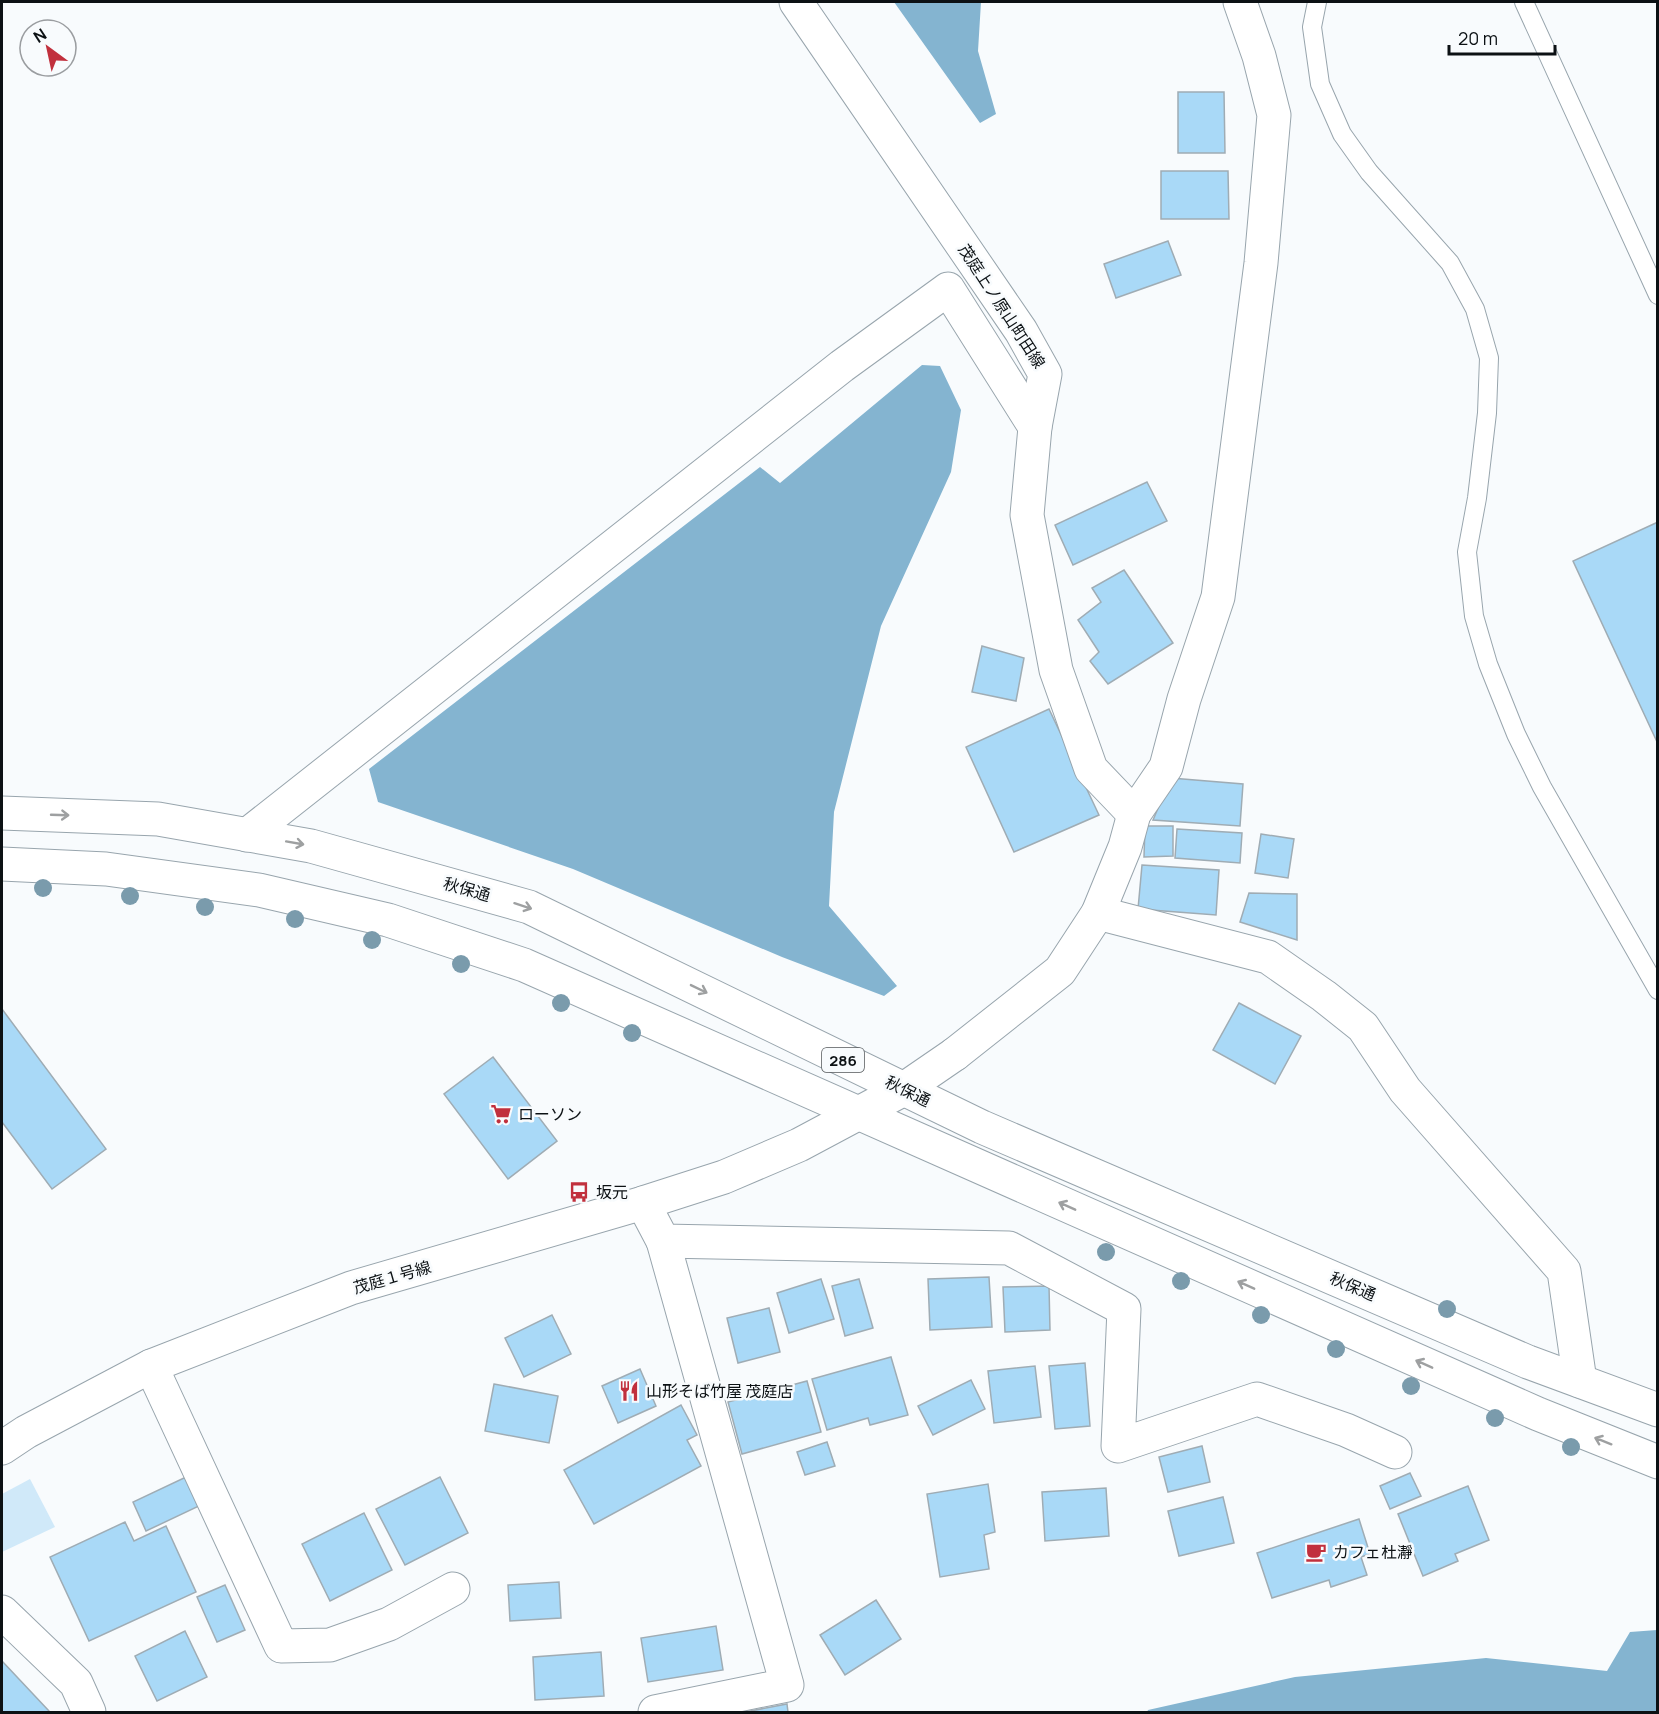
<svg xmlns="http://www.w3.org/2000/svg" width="1659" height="1714" font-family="Manrope,'Noto Sans JP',sans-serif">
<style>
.green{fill:#d0e9f9}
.water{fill:#84b4d0}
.building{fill:#a9d9f7;stroke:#9facb4;stroke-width:1.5}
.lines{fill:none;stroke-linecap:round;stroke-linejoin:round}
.lane-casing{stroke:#98a5ad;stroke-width:20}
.street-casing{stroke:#98a5ad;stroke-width:35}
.secondary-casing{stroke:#98a5ad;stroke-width:35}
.highway-casing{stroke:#98a5ad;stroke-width:35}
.lane{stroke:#fff;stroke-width:18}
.street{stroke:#fff;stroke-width:33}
.secondary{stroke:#fff;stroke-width:33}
.highway{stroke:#fff;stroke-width:33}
.tree{fill:#7a9bac}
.oneway{stroke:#9ea0a1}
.labels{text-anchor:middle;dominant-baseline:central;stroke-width:5;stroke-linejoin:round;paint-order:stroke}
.shield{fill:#f8fbfd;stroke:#53575a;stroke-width:1.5}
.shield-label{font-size:15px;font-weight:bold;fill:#0c1114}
.street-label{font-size:16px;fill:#0c1114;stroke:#f8fbfd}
.poi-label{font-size:16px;fill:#0c1114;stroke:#f8fbfd;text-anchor:start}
</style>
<rect width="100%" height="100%" fill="#f8fbfd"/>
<!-- green -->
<polygon class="green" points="30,1479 55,1527 2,1552 2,1494"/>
<!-- water -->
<g class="water">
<polygon points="894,2 981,2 978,51 996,114 980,123"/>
<polygon points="922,365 940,366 961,410 951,472 881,626 834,812 829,906 897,986 884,996 782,957 573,869 378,802 369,769 760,467 780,483"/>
<polygon points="1657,1630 1657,1712 1147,1712 1148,1710 1295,1677 1486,1658 1607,1671 1630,1632"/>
</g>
<!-- building -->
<g class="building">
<polygon points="1178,92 1224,92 1225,153 1178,153"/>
<polygon points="1161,171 1228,171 1229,219 1161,219"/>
<polygon points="1168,241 1181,275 1116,298 1104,264"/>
<polygon points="1147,482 1167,521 1073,565 1055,525"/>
<polygon points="1658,522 1658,744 1573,561"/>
<polygon points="1124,570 1173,643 1108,684 1090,661 1099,652 1078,620 1101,602 1092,588"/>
<polygon points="982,646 1024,658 1016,701 972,692"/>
<polygon points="1049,709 1099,815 1014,852 966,747"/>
<polygon points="1171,778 1243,784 1240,826 1153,820"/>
<polygon points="1145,826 1173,826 1173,856 1144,857"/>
<polygon points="1177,829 1242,833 1240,863 1175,858"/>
<polygon points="1261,834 1294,839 1288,878 1255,873"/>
<polygon points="1142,865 1219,870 1216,915 1138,909"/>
<polygon points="1249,893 1297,894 1297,940 1240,922"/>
<polygon points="1239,1003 1301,1036 1275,1084 1213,1050"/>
<polygon points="2,1009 106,1149 52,1189 2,1122"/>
<polygon points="493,1057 557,1141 508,1179 444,1094"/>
<polygon points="989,1277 992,1327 930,1330 928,1279"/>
<polygon points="821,1279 834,1319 789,1333 777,1293"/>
<polygon points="859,1279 873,1328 845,1336 832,1286"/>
<polygon points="1049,1286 1050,1330 1005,1332 1003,1287"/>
<polygon points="769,1308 780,1352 738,1363 727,1318"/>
<polygon points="552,1315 571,1354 524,1377 505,1338"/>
<polygon points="891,1357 908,1415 870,1425 868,1418 827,1430 812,1379"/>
<polygon points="1085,1363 1090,1426 1055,1429 1049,1366"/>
<polygon points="1035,1366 1041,1417 994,1423 988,1371"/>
<polygon points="640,1369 656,1406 618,1423 602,1386"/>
<polygon points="971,1380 985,1409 933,1435 918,1406"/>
<polygon points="807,1381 821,1432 742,1454 728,1402"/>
<polygon points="494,1384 558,1396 549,1443 485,1431"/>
<polygon points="681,1405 697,1435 687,1440 701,1466 594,1524 564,1470"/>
<polygon points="827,1442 835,1466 805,1475 797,1452"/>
<polygon points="1202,1446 1210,1482 1168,1492 1159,1457"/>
<polygon points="1410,1473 1421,1496 1390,1509 1380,1486"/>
<polygon points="186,1477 199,1506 146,1531 133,1502"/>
<polygon points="440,1477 468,1533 405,1565 376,1509"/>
<polygon points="988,1484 995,1532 984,1535 989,1569 940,1577 927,1494"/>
<polygon points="1468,1486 1489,1540 1455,1554 1458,1561 1423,1576 1398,1514"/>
<polygon points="1106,1488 1109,1536 1045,1541 1042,1492"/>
<polygon points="1223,1497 1234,1543 1179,1556 1168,1511"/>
<polygon points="364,1513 392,1570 330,1601 302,1544"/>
<polygon points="1359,1519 1370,1554 1361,1557 1367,1575 1331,1587 1329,1580 1272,1598 1257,1553"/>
<polygon points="125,1522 134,1541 166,1526 196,1592 89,1641 50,1557"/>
<polygon points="559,1582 561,1618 510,1621 508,1585"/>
<polygon points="225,1585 245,1630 217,1642 197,1597"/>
<polygon points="876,1600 901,1639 845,1675 820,1635"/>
<polygon points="716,1626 723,1670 648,1682 641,1638"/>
<polygon points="185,1631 207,1677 157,1701 135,1656"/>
<polygon points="601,1652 604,1696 535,1700 533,1657"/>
<polygon points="2,1661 49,1711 50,1712 2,1712"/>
<polygon points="787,1704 788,1712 745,1712"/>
</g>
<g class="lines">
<!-- lane casing -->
<g class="lane-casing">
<g id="lane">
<polyline points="1317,2 1312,27 1320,84 1342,134 1369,172 1450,263 1475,309 1489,358 1487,413 1477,498 1467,552 1474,616 1488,664 1516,734 1542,787 1658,990"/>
<polyline points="1524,2 1658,295"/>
</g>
</g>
<!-- street casing -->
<g class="street-casing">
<g id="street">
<polyline points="796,2 1021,331 1045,374 1035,427 1027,515 1056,670 1091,769 1134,814"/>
<polyline points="247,835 842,366 948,289 1035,427"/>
<polyline points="1098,913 1268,957 1324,996 1363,1027 1405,1090 1564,1271 1580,1381"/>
<polyline points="955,1054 1060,971 1098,913 1125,847 1134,814 1166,767 1184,699 1218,597 1261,263 1274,115 1259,56 1240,2"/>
<polyline points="643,1203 663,1241 1009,1248 1124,1309 1118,1446 1257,1399 1346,1430 1395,1452"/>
<polyline points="151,1366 281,1646 330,1645 389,1624 453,1589"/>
<polyline points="2,1612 76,1683 89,1712"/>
<polyline points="655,1712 787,1685 663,1241"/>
</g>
</g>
<!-- secondary casing -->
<g class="secondary-casing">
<polyline id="secondary" points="2,1448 26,1432 151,1366 351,1288 643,1203 724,1177 799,1145 904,1089 955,1054"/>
</g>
<!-- highway casing -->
<g class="highway-casing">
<g id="highway">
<polyline points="2,813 158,819 311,846 529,907 982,1127 1528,1362 1658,1410"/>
<polyline points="2,864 106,869 259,890 388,920 524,965 1538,1414 1658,1462"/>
</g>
</g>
<!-- lane -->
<use href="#lane" class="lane"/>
<!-- street -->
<use href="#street" class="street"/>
<!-- secondary -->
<use href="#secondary" class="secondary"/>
<!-- highway -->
<use href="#highway" class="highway"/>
</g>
<!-- trees -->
<g class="tree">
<circle cx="43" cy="888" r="9"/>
<circle cx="130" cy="896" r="9"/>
<circle cx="205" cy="907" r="9"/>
<circle cx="295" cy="919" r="9"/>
<circle cx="372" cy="940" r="9"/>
<circle cx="461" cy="964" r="9"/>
<circle cx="561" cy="1003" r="9"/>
<circle cx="632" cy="1033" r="9"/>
<circle cx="1106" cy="1252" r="9"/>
<circle cx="1181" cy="1281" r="9"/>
<circle cx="1447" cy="1309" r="9"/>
<circle cx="1261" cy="1315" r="9"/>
<circle cx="1336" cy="1349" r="9"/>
<circle cx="1411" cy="1386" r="9"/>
<circle cx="1495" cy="1418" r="9"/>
<circle cx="1571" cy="1447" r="9"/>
</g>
<!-- one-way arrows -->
<defs><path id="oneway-shaft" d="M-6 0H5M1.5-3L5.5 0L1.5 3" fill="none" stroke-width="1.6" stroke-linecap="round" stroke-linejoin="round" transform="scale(1.5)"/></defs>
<g class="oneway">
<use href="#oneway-shaft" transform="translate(60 815) rotate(2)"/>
<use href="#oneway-shaft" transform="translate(295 843) rotate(10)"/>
<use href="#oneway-shaft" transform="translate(523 906) rotate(18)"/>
<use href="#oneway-shaft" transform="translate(699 989) rotate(26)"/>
<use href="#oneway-shaft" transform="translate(1067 1206) rotate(-156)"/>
<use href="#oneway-shaft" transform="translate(1246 1285) rotate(-156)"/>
<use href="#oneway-shaft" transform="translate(1424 1364) rotate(-156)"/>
<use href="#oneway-shaft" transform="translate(1603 1441) rotate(-158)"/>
</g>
<!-- icons -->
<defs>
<g id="supermarket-bare" transform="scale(1.62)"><path d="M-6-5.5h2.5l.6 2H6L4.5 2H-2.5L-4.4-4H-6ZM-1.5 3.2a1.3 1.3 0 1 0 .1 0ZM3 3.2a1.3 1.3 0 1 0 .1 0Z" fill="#c1303d" stroke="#f8fbfd" stroke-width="2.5" paint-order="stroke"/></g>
<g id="bus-bare" transform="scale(1.62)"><path d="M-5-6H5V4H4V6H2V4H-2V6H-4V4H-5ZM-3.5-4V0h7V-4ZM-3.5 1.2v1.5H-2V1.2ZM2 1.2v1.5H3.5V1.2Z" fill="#c1303d" stroke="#f8fbfd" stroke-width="2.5" paint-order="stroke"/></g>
<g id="restaurant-bare" transform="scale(1.62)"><path d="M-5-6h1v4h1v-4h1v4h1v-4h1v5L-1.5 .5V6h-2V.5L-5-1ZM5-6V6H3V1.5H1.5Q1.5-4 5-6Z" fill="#c1303d" stroke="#f8fbfd" stroke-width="2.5" paint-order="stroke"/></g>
<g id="cafe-bare" transform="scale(1.62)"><path d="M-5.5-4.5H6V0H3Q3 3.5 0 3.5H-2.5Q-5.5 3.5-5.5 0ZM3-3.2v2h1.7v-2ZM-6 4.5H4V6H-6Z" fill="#c1303d" stroke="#f8fbfd" stroke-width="2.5" paint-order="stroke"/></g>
</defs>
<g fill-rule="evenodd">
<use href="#supermarket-bare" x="501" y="1114"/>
<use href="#bus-bare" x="579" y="1192"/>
<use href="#restaurant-bare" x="629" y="1391"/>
<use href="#cafe-bare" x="1316" y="1552"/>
</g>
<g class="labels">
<!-- shield labels -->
<rect class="shield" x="822" y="1048" width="42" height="24" rx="4.5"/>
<g class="shield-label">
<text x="843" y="1060">286</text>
</g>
<!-- street labels -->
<g class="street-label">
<text transform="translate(1002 306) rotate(57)">茂庭上ノ原山町田線</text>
<text transform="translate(467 889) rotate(16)">秋保通</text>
<text transform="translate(908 1091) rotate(26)">秋保通</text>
<text transform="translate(392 1277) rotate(-16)">茂庭１号線</text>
<text transform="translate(1353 1286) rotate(23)">秋保通</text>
</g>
<!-- poi labels -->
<g class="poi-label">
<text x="518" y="1114">ローソン</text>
<text x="596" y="1192">坂元</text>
<text x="646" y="1391">山形そば竹屋 茂庭店</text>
<text x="1333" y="1552">カフェ杜瀞</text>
</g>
</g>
<!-- border -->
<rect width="1659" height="1714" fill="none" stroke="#0c1114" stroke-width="6"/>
<!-- north arrow -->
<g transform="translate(48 48) rotate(327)"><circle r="28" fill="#f8fbfd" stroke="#9a9da0" stroke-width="1.5"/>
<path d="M0-4.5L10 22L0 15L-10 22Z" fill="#c1303d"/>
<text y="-9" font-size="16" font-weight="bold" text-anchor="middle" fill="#0c1114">N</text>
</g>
<!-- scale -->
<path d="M1449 45v9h106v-9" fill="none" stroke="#0c1114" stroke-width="3"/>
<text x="1458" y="45" font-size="18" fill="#0c1114" stroke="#f8fbfd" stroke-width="4.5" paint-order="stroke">20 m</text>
</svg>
